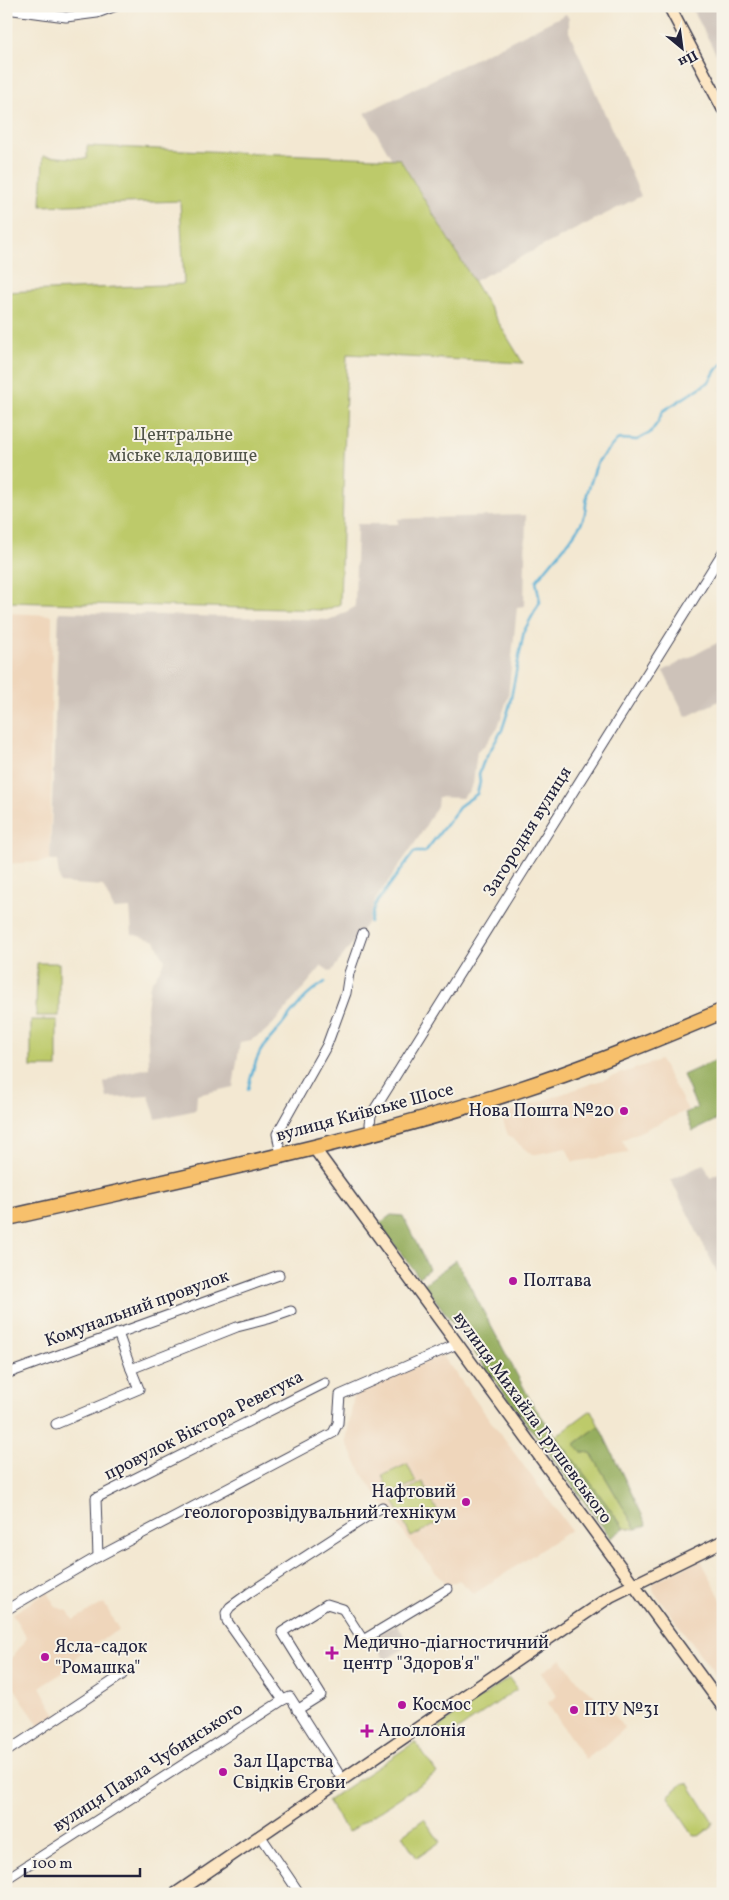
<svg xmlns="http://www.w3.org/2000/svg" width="729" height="1900" font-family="Vollkorn,serif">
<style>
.built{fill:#efd6bb}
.industrial{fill:#cdc2b9}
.green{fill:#bdca6b;stroke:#707653}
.forest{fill:#96ae5f;stroke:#5c684d}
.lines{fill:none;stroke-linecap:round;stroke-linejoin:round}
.stream{stroke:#59b0d5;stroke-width:2.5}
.street-casing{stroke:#414052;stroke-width:11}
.secondary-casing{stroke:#414052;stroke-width:14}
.highway-casing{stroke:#414052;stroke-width:18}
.street{stroke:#fff;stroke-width:9}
.secondary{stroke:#fce6c4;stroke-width:11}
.highway{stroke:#f7c06c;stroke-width:15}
.poi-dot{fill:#b5179e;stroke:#f7f3e8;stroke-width:2}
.labels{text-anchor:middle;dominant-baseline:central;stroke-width:4;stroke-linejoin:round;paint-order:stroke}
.park-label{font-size:18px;fill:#505449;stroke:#f7f3e8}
.street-label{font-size:18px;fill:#22223b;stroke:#f7f3e8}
.poi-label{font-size:18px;fill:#22223b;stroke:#f7f3e8;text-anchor:start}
</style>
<rect width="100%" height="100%" fill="#f7f3e8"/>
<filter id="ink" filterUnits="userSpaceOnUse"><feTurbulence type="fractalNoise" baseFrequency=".02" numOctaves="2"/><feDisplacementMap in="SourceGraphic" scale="10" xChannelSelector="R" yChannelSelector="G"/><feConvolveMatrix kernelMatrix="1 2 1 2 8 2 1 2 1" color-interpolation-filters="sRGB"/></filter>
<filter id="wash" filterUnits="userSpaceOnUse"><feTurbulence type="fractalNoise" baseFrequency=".0096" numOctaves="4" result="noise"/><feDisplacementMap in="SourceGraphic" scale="20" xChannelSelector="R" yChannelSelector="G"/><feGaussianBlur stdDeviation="1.12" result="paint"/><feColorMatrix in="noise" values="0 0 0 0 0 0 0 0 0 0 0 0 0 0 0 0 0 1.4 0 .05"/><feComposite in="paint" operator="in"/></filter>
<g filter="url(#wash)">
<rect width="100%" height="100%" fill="#f3e8d2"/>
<!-- built -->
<g class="built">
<polygon points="6,613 52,615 50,861 6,864"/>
<polygon points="660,1060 688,1110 622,1140 629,1153 573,1162 566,1148 532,1155 508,1135 501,1115"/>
<polygon points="442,1355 571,1530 474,1594 459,1580 447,1586 408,1539 362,1474 346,1441 354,1395"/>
<polygon points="701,1560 723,1603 723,1685 654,1592 652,1585 656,1581"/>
<polygon points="48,1592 56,1607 68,1611 73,1620 104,1603 119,1630 81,1652 69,1669 40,1687 56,1715 39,1726 15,1689 8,1663 27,1638 12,1614"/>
<polygon points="561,1659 580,1684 595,1696 589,1702 599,1714 608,1707 625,1728 606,1745 585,1759 547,1703 557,1696 541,1673"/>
</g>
<!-- industrial -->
<g class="industrial">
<polygon points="691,6 723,6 723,67"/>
<polygon points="566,14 569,19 569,32 641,196 474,281 401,159 392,159 365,113"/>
<polygon points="526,515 524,606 517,607 508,697 498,727 485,745 477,751 473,784 469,791 462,798 438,797 437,806 419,837 375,900 368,922 331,972 322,966 273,1024 263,1033 251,1040 240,1042 233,1087 197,1095 196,1110 156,1119 149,1096 107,1098 104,1083 120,1074 149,1068 147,1009 150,985 165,961 155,941 132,934 130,908 114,909 103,886 60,883 57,861 50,861 59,612 331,620 355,607 357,524 398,524 398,519"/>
<polygon points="723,640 723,699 686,717 663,671"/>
<polygon points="704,1164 710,1177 723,1171 723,1284 671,1180"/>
<polygon points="397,1624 410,1645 385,1660 372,1639"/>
</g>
<!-- green -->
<g class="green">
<polygon points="87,146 400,159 523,363 347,354 340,604 326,610 6,602 6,292 184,284 180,201 41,206 43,156 87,159"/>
<polygon points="37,963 59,963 59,1016 36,1016"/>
<rect x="31" y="1020" width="26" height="47"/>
<polygon points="591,1410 599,1426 576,1443 591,1453 636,1529 624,1528 556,1436"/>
<polygon points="407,1464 416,1482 391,1494 382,1476"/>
<polygon points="423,1482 442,1521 411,1537 392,1498"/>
<polygon points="509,1678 517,1689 445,1739 437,1728"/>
<polygon points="415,1742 437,1773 348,1832 327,1801"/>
<polygon points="684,1783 689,1784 713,1822 711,1827 699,1836 693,1834 668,1797 670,1794"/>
<polygon points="424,1819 440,1842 417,1858 402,1835"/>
</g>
<!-- forest -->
<g class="forest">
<polygon points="723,1057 723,1111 717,1113 720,1118 693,1131 685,1113 697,1108 683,1075"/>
<polygon points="391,1215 403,1216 429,1269 419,1277 379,1224"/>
<polygon points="456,1260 533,1405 624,1528 611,1538 424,1284"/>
<polygon points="599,1426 647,1525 636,1529 591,1453 581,1452 575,1444"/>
</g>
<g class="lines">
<!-- stream -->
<g class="stream">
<polyline points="370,922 375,905 414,852 425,852 461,805 477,794 480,782 479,774 483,763 502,730 509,708 524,631 540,602 536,581 570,540 581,524 585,514 587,494 595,469 599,460 617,440 621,439 637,440 650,433 658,422 663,411 709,382 716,370 723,364"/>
<path d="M248,1089C251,1076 254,1064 260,1052C266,1042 275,1034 282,1025C297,1007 304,995 325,982"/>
</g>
</g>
</g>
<g filter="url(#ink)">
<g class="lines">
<!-- street casing -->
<g class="street-casing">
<g id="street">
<polyline points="6,9 66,17 97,13 116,6"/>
<polyline points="372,1132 370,1124 371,1115 723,552"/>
<polyline points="281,1155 277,1134 327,1045 346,993 349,973 363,933"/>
<polyline points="118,1333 131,1369"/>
<polyline points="6,1374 279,1275"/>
<polyline points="56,1424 139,1389 131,1369 237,1327 268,1319 291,1311"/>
<polyline points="98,1557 96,1498 325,1383"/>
<polyline points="6,1610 92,1560 333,1433 338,1423 340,1395 457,1344"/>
<polyline points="297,1710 321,1695 282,1632 327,1604 343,1609 363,1640 448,1589"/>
<polyline points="6,1752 122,1675"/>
<polyline points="342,1779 290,1697 283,1700 227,1621 226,1613 230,1607 249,1593 382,1507"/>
<polyline points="260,1835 300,1894"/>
<polyline points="6,1879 283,1700"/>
</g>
</g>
<!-- secondary casing -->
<g class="secondary-casing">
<g id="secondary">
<polyline points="669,6 723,109"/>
<polyline points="314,1148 723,1707"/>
<polyline points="175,1894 611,1596 723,1541"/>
</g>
</g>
<!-- highway casing -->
<g class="highway-casing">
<path id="highway" d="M6,1218C176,1179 349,1145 515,1091C586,1068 654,1040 723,1011"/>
</g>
<!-- street -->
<use href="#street" class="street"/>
<!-- secondary -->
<use href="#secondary" class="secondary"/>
<!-- highway -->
<use href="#highway" class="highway"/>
</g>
</g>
<!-- markers -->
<g class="poi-dot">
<circle cx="624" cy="1111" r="5"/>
<circle cx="513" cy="1281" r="5"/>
<circle cx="466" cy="1502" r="5"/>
<path d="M329.5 1645.5h5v5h5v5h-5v5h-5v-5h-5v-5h5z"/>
<circle cx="45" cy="1657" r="5"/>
<circle cx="402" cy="1705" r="5"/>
<circle cx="574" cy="1710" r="5"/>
<path d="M364.5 1723.5h5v5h5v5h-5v5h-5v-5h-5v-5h5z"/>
<circle cx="223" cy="1772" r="5"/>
</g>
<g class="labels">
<!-- park labels -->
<g class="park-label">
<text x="183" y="435">Центральне<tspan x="183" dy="21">міське кладовище</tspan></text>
</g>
<!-- street labels -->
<g class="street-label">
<text transform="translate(528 832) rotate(-58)">Загородня вулиця</text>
<text transform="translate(365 1113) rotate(-15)">вулиця Київське Шосе</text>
<text transform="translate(137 1309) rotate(-20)">Комунальний провулок</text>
<text transform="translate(532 1418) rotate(54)">вулиця Михайла Грушевського</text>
<text transform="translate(204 1426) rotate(-27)">провулок Віктора Ревегука</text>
<text transform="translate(148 1768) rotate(-33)">вулиця Павла Чубинського</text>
</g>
<!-- poi labels -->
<g class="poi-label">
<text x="614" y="1111" text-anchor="end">Нова Пошта №20</text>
<text x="523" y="1281">Полтава</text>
<text x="456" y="1492" text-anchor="end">Нафтовий<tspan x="456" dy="21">геологорозвідувальний технікум</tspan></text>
<text x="343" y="1643">Медично-діагностичний<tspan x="343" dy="21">центр "Здоров'я"</tspan></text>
<text x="55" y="1647">Ясла-садок<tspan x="55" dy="21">"Ромашка"</tspan></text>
<text x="412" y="1705">Космос</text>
<text x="584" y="1710">ПТУ №31</text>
<text x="378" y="1731">Аполлонія</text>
<text x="233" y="1762">Зал Царства<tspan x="233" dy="21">Cвідків Єгови</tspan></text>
</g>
</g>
<!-- margin -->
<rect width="729" height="1900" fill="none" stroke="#f7f3e8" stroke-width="25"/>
<!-- north arrow -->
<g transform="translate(682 48) rotate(151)" stroke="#f7f3e8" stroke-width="4" paint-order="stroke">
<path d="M0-4L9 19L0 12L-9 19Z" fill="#22223b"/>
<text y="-8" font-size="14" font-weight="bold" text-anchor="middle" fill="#22223b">Пн</text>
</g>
<!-- scale -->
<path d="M25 1868v8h115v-8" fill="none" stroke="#22223b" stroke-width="2.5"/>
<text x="32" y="1868" font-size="15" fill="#22223b" stroke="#f7f3e8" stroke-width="4" paint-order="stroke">100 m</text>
</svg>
